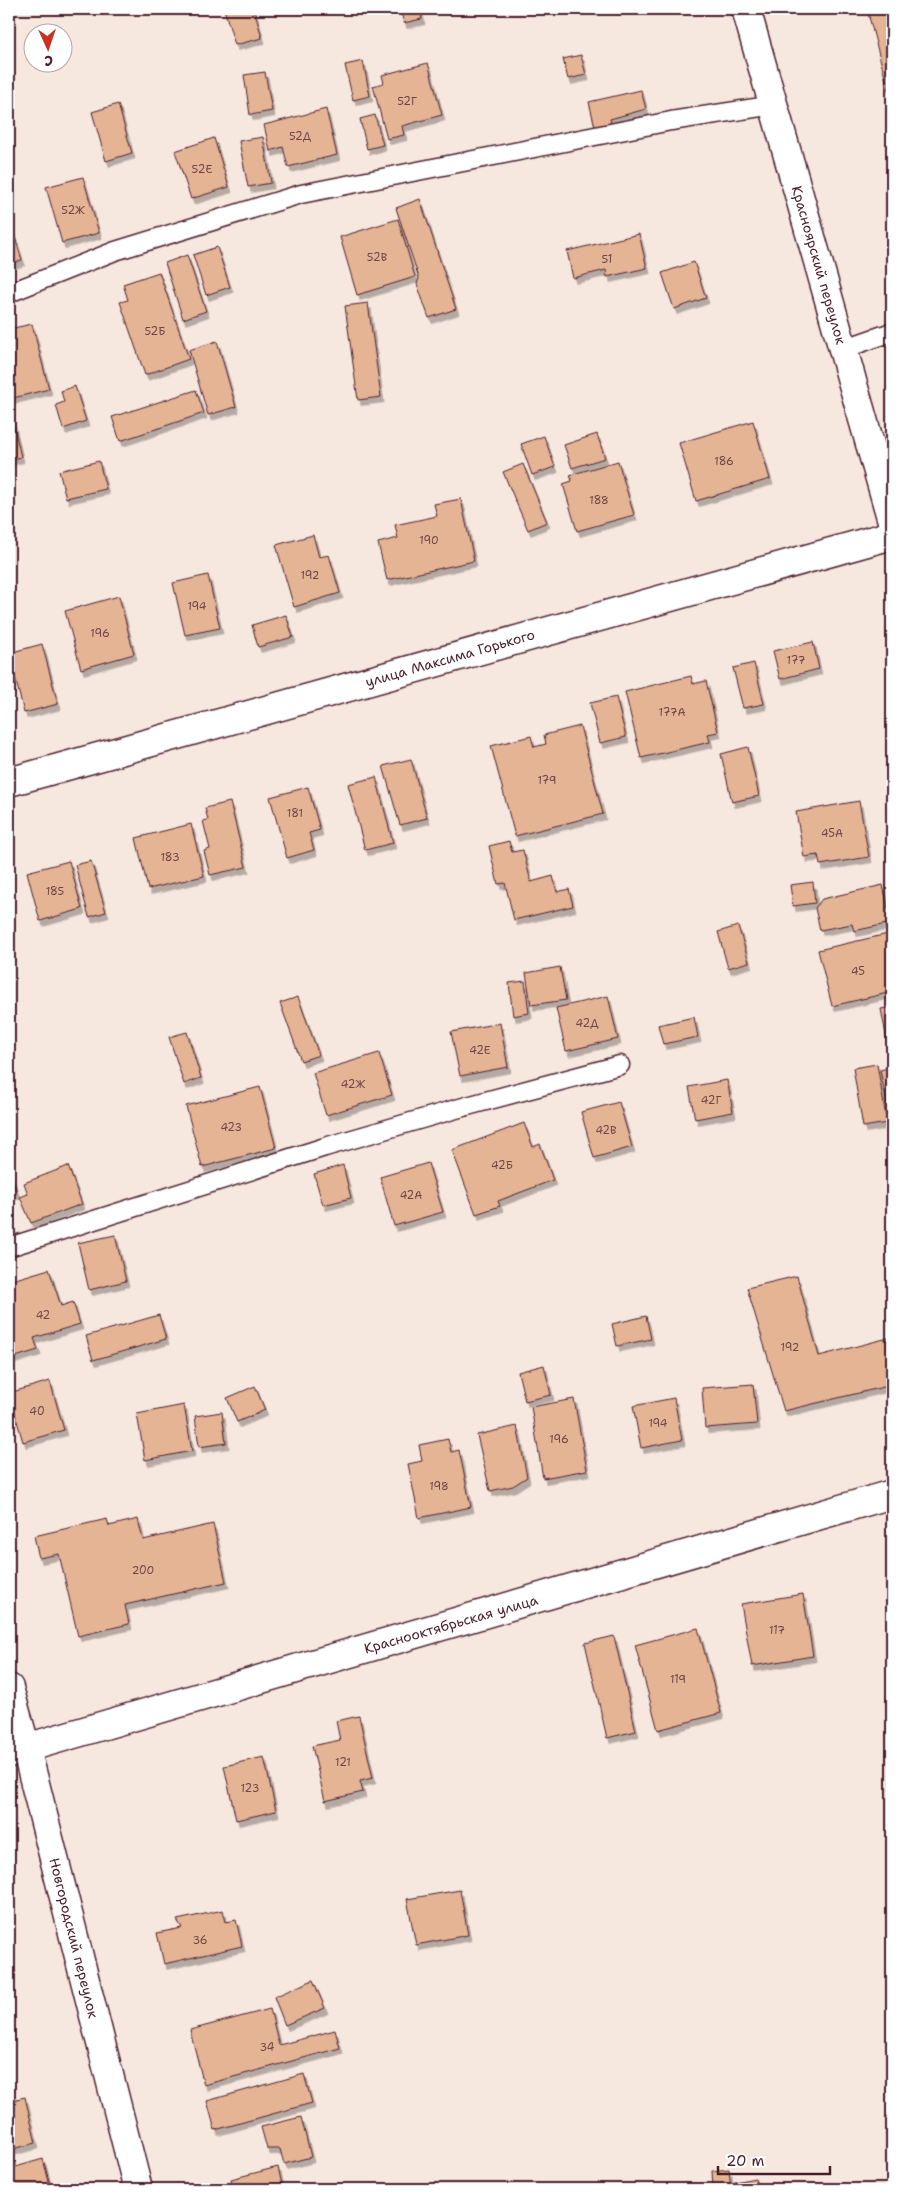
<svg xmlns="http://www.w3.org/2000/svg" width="901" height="2198" font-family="'Shantell Sans',sans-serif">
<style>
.building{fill:#e4b495;stroke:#4a1f2b;filter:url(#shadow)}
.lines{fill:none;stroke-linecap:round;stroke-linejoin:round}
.lane-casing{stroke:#4a1f2b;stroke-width:21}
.street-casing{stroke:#4a1f2b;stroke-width:31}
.secondary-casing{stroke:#4a1f2b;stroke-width:31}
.lane{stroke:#fff;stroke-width:18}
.street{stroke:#fff;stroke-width:28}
.secondary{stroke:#fff;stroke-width:28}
.labels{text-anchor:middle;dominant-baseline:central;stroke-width:4;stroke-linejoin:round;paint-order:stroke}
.number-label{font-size:11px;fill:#704446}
.street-label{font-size:14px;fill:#4a1f2b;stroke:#fff}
</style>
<defs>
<filter id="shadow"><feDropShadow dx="3" dy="5.5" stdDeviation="0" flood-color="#0004"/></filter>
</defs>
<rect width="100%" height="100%" fill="#f7e8df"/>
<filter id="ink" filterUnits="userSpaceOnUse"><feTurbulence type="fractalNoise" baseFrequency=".02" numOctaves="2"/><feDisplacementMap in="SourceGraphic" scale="10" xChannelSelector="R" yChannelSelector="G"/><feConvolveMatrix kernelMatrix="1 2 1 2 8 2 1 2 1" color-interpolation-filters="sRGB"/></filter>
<g filter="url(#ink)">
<!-- building -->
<g class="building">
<polygon points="224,9 254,9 262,38 235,45"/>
<polygon points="400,9 420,9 422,19 404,23"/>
<polygon points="867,9 892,9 892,104"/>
<polygon points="581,55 586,75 568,79 563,59"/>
<polygon points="363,61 370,96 353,100 345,65"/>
<polygon points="428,63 442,115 402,126 404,135 387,139 373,86 384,83 382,75"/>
<polygon points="265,72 272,111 250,115 244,75"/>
<polygon points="641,90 646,109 610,119 612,127 596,131 589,102"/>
<polygon points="118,104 132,153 106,161 92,112"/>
<polygon points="326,109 337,155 288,167 283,147 270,151 264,125"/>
<polygon points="375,115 383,145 367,149 360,119"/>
<polygon points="263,137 271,183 248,187 239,141"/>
<polygon points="214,138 229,187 191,199 175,151"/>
<polygon points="83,177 99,233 62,243 46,187"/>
<polygon points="420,199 456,309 429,318 417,284 419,278 396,208"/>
<polygon points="9,219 22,260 9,264"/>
<polygon points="398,219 415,277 357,295 340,237"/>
<polygon points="639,234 647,268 607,277 606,270 573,278 567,251"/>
<polygon points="217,247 230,287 206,295 193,255"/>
<polygon points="187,255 206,311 183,319 165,263"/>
<polygon points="694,262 706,298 674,309 662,273"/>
<polygon points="159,272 189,359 145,375 120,302 128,300 123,284"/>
<polygon points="368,303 381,397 358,400 345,306"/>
<polygon points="32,324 49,389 9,399 9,329"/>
<polygon points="217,341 236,407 208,415 189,350"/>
<polygon points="75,386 86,421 63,429 56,405 64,402 61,391"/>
<polygon points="196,390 204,413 120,441 112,417"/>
<polygon points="9,404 21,457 9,460"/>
<polygon points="753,421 770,479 696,501 679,443"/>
<polygon points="597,434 605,458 572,468 564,445"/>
<polygon points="544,436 555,467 532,475 521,444"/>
<polygon points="99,461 106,489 66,498 59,471"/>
<polygon points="618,461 634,515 577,531 563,484 572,481 570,475"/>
<polygon points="523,464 547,522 528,530 503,472"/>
<polygon points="461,499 474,561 387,580 378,543 398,538 395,525 437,516 434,504"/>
<polygon points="313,535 319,557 329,555 340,593 294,607 276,545"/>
<polygon points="208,575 220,628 185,635 173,583"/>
<polygon points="119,596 134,654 81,669 65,611"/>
<polygon points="286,615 293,637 258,647 252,625"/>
<polygon points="813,642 819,669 780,679 773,651"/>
<polygon points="42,644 58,704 24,713 9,653"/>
<polygon points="754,663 764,704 743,708 733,668"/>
<polygon points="691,676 693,684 706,681 718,732 708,734 710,742 641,758 625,692"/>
<polygon points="616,697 626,737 600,743 590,703"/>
<polygon points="580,726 603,814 515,836 491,746 531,736 534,747 546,744 544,735"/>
<polygon points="748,747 759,796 732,802 721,754"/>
<polygon points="411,759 427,818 400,825 383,766"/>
<polygon points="376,777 393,843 365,850 348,784"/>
<polygon points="308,787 320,830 309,833 314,850 287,858 270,797"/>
<polygon points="859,801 869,857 820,865 818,855 804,857 796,812"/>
<polygon points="230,802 246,867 210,875 204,851 210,849 203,821 208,820 205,808"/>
<polygon points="191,824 204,876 148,889 136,838"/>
<polygon points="509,841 512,852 523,850 531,882 553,876 557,892 569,889 573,906 514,920 505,883 498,884 489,846"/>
<polygon points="69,861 82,909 40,921 27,872"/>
<polygon points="91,861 106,912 89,917 75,865"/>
<polygon points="813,882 815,903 793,906 790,885"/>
<polygon points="883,885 891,923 854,931 852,924 820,930 815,908 822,899"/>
<polygon points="738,926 749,962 728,968 718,932"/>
<polygon points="892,933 892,992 832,1006 818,950"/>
<polygon points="560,967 566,1000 531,1005 526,973"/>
<polygon points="525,981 529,1013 513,1016 509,983"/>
<polygon points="608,996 618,1039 566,1051 556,1008"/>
<polygon points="298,997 319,1055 301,1061 280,1003"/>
<polygon points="892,1007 892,1045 888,1046 881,1009"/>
<polygon points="694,1017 698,1037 663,1044 658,1025"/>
<polygon points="500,1023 508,1067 460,1076 451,1032"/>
<polygon points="187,1032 201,1078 184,1084 169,1037"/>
<polygon points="379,1053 392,1095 326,1115 313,1073"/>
<polygon points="877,1064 887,1123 863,1127 853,1068"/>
<polygon points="892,1067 892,1123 891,1123 880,1070"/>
<polygon points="727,1080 733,1112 695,1119 689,1087"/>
<polygon points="260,1087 276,1148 202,1167 186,1106"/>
<polygon points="619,1102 632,1147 594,1158 581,1112"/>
<polygon points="524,1123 533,1147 540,1144 553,1180 498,1201 500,1206 476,1214 452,1150"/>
<polygon points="428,1163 443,1212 394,1226 380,1177"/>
<polygon points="343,1165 351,1198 323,1205 314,1174"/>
<polygon points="68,1166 82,1204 31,1223 20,1197 28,1194 24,1183"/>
<polygon points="9,1167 17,1193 9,1195"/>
<polygon points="115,1235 126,1281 89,1290 78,1243"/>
<polygon points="49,1269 61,1306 73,1302 80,1324 34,1338 38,1350 9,1359 9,1281"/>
<polygon points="797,1276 819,1356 892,1337 892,1385 784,1411 747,1288"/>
<polygon points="159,1315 166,1339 93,1360 86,1336"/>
<polygon points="646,1316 651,1339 617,1346 612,1324"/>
<polygon points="544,1365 551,1395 525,1401 518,1372"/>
<polygon points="50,1381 64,1430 23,1442 9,1393"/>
<polygon points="753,1384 757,1424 705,1428 702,1388"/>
<polygon points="255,1386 265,1410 237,1422 227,1398"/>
<polygon points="674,1398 682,1440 641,1448 633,1406"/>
<polygon points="574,1399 587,1470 543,1478 531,1407"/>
<polygon points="184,1405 192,1451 145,1460 137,1414"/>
<polygon points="222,1412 226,1443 199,1447 195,1416"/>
<polygon points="517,1426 527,1477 513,1486 490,1491 477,1435"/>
<polygon points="448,1439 451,1452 459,1450 471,1507 419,1518 408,1464 422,1461 419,1445"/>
<polygon points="107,1519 109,1526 138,1519 143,1540 213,1524 226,1582 125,1605 129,1624 78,1636 59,1554 39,1558 34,1536"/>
<polygon points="803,1594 813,1656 752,1666 741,1604"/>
<polygon points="698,1628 721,1713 658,1730 635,1645"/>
<polygon points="614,1636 636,1731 607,1738 585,1643"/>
<polygon points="359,1716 373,1778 360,1781 363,1792 325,1801 312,1746 340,1740 336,1721"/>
<polygon points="264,1757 276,1811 236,1820 224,1766"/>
<polygon points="460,1890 468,1935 416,1945 407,1899"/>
<polygon points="223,1910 226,1922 236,1920 242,1946 164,1964 157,1933 182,1928 177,1920"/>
<polygon points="313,1980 325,2008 285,2025 274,1997"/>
<polygon points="270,2009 279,2045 335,2030 340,2048 204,2085 190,2030"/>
<polygon points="304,2074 312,2103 215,2130 207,2101"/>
<polygon points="25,2097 36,2143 9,2150 9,2101"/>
<polygon points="301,2117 311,2157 284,2164 280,2149 267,2149 261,2127"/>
<polygon points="43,2159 51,2189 9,2189 9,2169"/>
<polygon points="278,2167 283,2189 233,2189 231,2179"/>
<polygon points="729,2169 731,2189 713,2189 712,2171"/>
<polygon points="755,2178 758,2189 737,2189 735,2182"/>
</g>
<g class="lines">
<!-- lane casing -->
<g class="lane-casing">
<g id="lane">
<polyline points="9,293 115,251 301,194 671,121 774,105"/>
<polyline points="843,349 892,332"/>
<polyline points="9,1247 325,1147 456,1109 620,1065"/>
</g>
</g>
<!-- street casing -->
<g class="street-casing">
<g id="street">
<polyline points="746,9 892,521"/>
<polyline points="9,782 892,535"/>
<polyline points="9,1688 26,1748 138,2189"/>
</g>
</g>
<!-- secondary casing -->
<g class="secondary-casing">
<polyline id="secondary" points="9,1753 892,1494"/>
</g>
<!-- lane -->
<use href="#lane" class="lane"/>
<!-- street -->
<use href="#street" class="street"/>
<!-- secondary -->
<use href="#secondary" class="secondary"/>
</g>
</g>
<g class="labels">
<!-- number labels -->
<g class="number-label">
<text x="407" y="101">52Г</text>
<text x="300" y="136">52Д</text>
<text x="202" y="169">52Е</text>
<text x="73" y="210">52Ж</text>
<text x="377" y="257">52В</text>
<text x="607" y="259">51</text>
<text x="155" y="331">52Б</text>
<text x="724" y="461">186</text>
<text x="599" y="500">188</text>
<text x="429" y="540">190</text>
<text x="310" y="575">192</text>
<text x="197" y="606">194</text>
<text x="100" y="633">196</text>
<text x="796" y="660">177</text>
<text x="672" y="712">177А</text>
<text x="547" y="780">179</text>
<text x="295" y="813">181</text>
<text x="832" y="833">45А</text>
<text x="170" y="857">183</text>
<text x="55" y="891">185</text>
<text x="858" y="971">45</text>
<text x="587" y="1023">42Д</text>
<text x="480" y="1050">42Е</text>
<text x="353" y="1084">42Ж</text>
<text x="711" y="1100">42Г</text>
<text x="231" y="1127">42З</text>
<text x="606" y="1130">42В</text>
<text x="502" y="1165">42Б</text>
<text x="411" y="1195">42А</text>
<text x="43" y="1315">42</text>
<text x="790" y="1347">192</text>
<text x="37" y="1411">40</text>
<text x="658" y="1423">194</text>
<text x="559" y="1439">196</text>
<text x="439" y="1486">198</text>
<text x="143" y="1570">200</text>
<text x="777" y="1630">117</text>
<text x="678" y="1679">119</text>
<text x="343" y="1762">121</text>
<text x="250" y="1788">123</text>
<text x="200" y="1940">36</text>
<text x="267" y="2047">34</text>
</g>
<!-- street labels -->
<g class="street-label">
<text transform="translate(819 265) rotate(74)">Красноярский переулок</text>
<text transform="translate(450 658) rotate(-16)">улица Максима Горького</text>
<text transform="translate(451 1624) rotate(-16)">Краснооктябрьская улица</text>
<text transform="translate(74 1938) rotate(76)">Новгородский переулок</text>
</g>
</g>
<!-- margin -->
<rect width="901" height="2198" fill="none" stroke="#fff" stroke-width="30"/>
<rect x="15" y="15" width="871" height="2168" fill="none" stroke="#4a1f2b" stroke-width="2" filter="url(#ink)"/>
<!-- north arrow -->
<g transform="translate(48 48) rotate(177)"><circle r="24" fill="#ffffff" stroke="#b7a5aa"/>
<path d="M0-4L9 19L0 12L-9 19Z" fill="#c8321e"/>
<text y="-8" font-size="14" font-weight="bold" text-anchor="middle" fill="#4a1f2b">С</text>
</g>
<!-- scale -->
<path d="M718 2166v8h112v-8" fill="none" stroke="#4a1f2b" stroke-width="2.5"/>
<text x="726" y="2166" font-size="15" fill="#4a1f2b" stroke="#ffffff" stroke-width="4" paint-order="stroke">20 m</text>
</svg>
